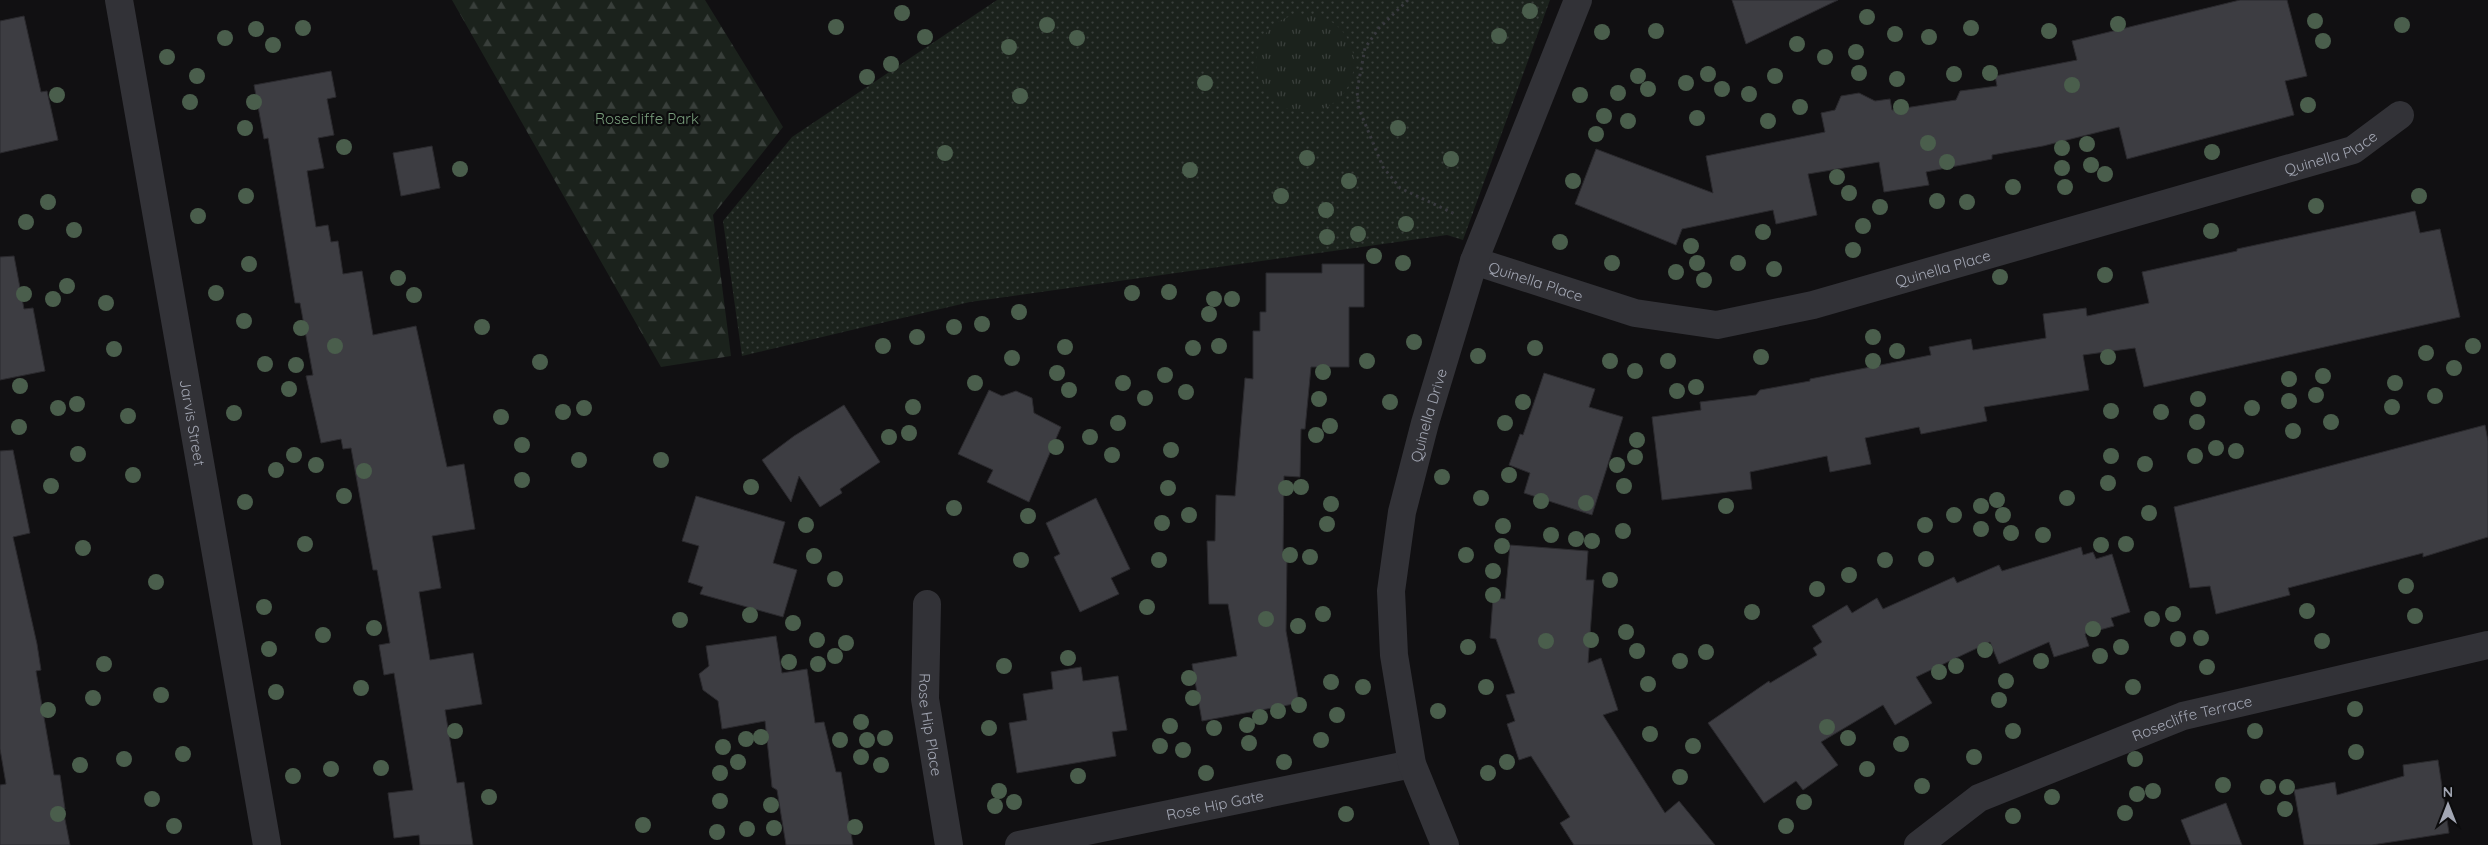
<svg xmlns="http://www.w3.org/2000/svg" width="2488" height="845" font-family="Quicksand,sans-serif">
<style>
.grass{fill:url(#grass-dots)}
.forest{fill:url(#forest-firs)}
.park{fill:url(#park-tufts)}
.building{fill:#3d3d42;stroke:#2b2a2e}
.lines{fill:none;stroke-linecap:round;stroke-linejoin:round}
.path{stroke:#38393e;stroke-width:3;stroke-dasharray:2.5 4;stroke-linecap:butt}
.minor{stroke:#323237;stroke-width:28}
.tree{fill:#4a5e4c}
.labels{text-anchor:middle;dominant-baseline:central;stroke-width:4.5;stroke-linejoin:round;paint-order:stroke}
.park-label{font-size:15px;fill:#799e7c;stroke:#0c0c0d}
.street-label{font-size:15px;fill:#a2a6b3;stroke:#0c0c0d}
</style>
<defs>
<pattern id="grass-dots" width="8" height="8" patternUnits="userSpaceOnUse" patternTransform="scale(1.25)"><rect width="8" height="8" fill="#1b221c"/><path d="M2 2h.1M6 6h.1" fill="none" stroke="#393f3b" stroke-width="1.8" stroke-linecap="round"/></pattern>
<pattern id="forest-firs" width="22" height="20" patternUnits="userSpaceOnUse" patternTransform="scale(1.25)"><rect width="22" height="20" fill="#1b221c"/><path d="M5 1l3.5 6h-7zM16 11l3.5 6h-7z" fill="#393f3b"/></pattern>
<pattern id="park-tufts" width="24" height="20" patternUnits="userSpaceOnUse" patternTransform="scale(1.25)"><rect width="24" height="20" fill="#1b221c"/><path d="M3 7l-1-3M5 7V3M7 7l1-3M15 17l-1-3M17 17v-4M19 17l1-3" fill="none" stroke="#393f3b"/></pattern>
</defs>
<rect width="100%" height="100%" fill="#111012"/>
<!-- grass -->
<polygon class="grass" points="997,0 1550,0 1463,240 1447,235 970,302 742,356 723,221 792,137"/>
<!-- forest -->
<polygon class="forest" points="452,0 705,0 783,127 713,215 731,356 661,367"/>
<!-- park -->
<circle class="park" cx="1305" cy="63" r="49"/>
<!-- building -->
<g class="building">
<polygon points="1732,0 1838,0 1746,44"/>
<polygon points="2240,0 2287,0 2307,76 2285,81 2294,115 2127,159 2119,127 2043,146 1992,155 1992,159 1926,172 1929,185 1884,192 1879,162 1808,174 1817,215 1776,224 1773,210 1682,229 1676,245 1575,204 1596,149 1713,193 1706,156 1825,132 1821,113 1835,110 1841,96 1859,93 1875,101 1890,99 1892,110 1956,100 1960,91 1997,86 1995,76 2077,60 2072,41"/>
<polygon points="24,16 41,92 47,91 58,140 0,153 0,21"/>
<polygon points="331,71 336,97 327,99 334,135 318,138 324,168 307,171 316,227 328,225 331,242 338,241 343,274 362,271 373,335 416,326 447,467 464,464 475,529 432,536 441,588 419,592 430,660 473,653 482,704 445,710 457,783 464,782 473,845 420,845 419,835 394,838 388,793 413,790 394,673 384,675 379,645 390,643 377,570 373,570 351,448 343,449 341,439 321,443 306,376 313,375 300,303 295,303 268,138 264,139 254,85"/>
<polygon points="432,146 440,188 401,196 393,153"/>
<polygon points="2415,211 2420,233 2440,229 2460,317 2144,387 2135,348 2083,355 2089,390 1984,407 1987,421 1921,434 1919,427 1865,438 1871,464 1830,472 1827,456 1750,472 1752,489 1662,500 1652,417 1701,410 1700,402 1756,395 1760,390 1810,381 1810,379 1931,355 1929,347 1971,339 1973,350 2046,338 2043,314 2086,308 2087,316 2149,303 2142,272 2237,251 2237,249"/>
<polygon points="14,256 24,309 33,308 45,371 0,380 0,257"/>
<polygon points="1322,264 1364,264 1364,307 1349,307 1349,367 1311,367 1305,429 1301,429 1300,477 1284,476 1283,556 1287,556 1286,631 1299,703 1202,721 1192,664 1237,656 1228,604 1209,604 1207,541 1215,541 1216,495 1235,496 1245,378 1253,379 1253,331 1260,331 1260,312 1266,312 1266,273 1322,273"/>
<polygon points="1544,373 1595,389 1589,407 1623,417 1592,515 1524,493 1530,473 1509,465 1520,434 1523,435"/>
<polygon points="989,390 1002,396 1016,391 1032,398 1034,413 1061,427 1029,502 987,482 993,470 958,454"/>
<polygon points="844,405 880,462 840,489 842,493 820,507 799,476 791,502 762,460 794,436"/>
<polygon points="2485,425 2488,441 2488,537 2423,557 2423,553 2288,588 2290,595 2216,614 2210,586 2190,588 2174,507"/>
<polygon points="13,450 30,533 13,537 37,644 41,670 36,671 54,775 60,775 65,809 63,809 70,845 0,845 0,785 6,784 0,749 0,451"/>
<polygon points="696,496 785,522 773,563 797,570 783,617 700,594 703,587 688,582 699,546 682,541"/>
<polygon points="1096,498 1130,569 1111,578 1119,594 1080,612 1054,557 1060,554 1046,523"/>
<polygon points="1510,545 1588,551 1586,580 1594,580 1588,663 1601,658 1618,710 1603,715 1665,813 1679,801 1715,845 1574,845 1560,823 1570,817 1531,756 1519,760 1507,724 1515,721 1506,695 1515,693 1496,639 1490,638 1493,598 1505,599"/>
<polygon points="2081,547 2083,555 2093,552 2096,559 2112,554 2130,612 2111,618 2114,626 2085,634 2089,646 2054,657 2049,642 1999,664 1990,642 1916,677 1932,703 1895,725 1883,705 1821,742 1838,765 1803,790 1796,781 1764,803 1708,723 1769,681 1770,683 1817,655 1813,648 1822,642 1812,626 1847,605 1852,613 1877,598 1883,609 1954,577 1957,583 1999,565 2002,571"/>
<polygon points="776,636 782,673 807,669 815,723 824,722 836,772 841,772 853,845 786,845 777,790 772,787 765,721 722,729 718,701 703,690 699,674 709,666 706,646"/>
<polygon points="1081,667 1083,681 1118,676 1127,730 1112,732 1116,756 1017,773 1009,723 1027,720 1023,694 1053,689 1051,672"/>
<polygon points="2438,760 2449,833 2372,845 2304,845 2294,790 2335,782 2337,795 2404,776 2403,765"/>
<polygon points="2226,803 2242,845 2191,845 2181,820"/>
</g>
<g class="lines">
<!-- path -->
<polyline class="path" points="1408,0 1379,28 1365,48 1357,91 1359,109 1383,167 1400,188 1457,215"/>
<!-- minor -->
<g class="minor">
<path id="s1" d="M119,0L267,845"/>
<path id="s2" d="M1474,261L1635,313L1717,325L1813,305L2353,150L2400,115"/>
<path id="s3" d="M927,604L925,699L949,845"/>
<path id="s4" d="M1019,845L1412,764"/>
<path id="s5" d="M1445,845L1412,764L1394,655L1391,591L1402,512L1425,423L1474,261L1578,0"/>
<path id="s6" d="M1918,845L1979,798L2183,716L2488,645"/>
</g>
</g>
<!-- trees -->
<g class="tree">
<circle cx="1530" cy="11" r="8"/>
<circle cx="902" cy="13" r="8"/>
<circle cx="1867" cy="17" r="8"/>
<circle cx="2315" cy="21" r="8"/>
<circle cx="2118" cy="24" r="8"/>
<circle cx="1047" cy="25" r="8"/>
<circle cx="2402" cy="25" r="8"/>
<circle cx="836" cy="27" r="8"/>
<circle cx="303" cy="28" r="8"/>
<circle cx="1971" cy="28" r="8"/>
<circle cx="256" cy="29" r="8"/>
<circle cx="1656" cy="31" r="8"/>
<circle cx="2049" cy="31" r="8"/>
<circle cx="1602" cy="32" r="8"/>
<circle cx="1895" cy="34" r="8"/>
<circle cx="1499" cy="36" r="8"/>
<circle cx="925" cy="37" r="8"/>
<circle cx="1929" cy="37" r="8"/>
<circle cx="225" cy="38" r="8"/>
<circle cx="1077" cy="38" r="8"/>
<circle cx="2323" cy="41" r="8"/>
<circle cx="1797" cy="44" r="8"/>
<circle cx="273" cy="45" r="8"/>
<circle cx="1009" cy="47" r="8"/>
<circle cx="1856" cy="52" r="8"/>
<circle cx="167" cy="57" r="8"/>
<circle cx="1825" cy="57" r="8"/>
<circle cx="891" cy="64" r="8"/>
<circle cx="1859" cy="73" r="8"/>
<circle cx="1990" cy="73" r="8"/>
<circle cx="1708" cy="74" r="8"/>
<circle cx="1954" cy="74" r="8"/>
<circle cx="197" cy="76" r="8"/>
<circle cx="1638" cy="76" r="8"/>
<circle cx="1775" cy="76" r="8"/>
<circle cx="867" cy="77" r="8"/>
<circle cx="1897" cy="79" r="8"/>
<circle cx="1205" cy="83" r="8"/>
<circle cx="1686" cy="83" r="8"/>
<circle cx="2072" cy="85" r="8"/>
<circle cx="1648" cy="89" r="8"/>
<circle cx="1722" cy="89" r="8"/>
<circle cx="1618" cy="93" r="8"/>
<circle cx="1749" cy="94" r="8"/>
<circle cx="57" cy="95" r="8"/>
<circle cx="1580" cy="95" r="8"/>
<circle cx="1020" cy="96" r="8"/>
<circle cx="190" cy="102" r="8"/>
<circle cx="254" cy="102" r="8"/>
<circle cx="2308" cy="105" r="8"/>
<circle cx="1800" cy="107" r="8"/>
<circle cx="1901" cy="107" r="8"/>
<circle cx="1604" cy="116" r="8"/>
<circle cx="1697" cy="118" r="8"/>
<circle cx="1628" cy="121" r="8"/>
<circle cx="1768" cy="121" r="8"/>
<circle cx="245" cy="128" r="8"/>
<circle cx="1398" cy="128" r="8"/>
<circle cx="1596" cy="134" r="8"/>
<circle cx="1928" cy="143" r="8"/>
<circle cx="2087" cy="144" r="8"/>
<circle cx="344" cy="147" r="8"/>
<circle cx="2062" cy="148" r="8"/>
<circle cx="2212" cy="152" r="8"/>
<circle cx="945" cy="153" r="8"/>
<circle cx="1307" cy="158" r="8"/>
<circle cx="1451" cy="159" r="8"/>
<circle cx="1947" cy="162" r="8"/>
<circle cx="2091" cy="165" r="8"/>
<circle cx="2062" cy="168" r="8"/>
<circle cx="460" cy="169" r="8"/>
<circle cx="1190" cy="170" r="8"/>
<circle cx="2105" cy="174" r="8"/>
<circle cx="1837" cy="177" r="8"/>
<circle cx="1349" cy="181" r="8"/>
<circle cx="1573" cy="181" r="8"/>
<circle cx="2013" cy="187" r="8"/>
<circle cx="2065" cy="187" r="8"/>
<circle cx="1849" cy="193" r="8"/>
<circle cx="246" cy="196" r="8"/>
<circle cx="1281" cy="196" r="8"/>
<circle cx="2419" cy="196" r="8"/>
<circle cx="1937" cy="201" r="8"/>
<circle cx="48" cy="202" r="8"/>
<circle cx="1967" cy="202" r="8"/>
<circle cx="2316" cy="206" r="8"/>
<circle cx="1880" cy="207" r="8"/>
<circle cx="1326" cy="210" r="8"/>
<circle cx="198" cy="216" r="8"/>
<circle cx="26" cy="222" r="8"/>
<circle cx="1406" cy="224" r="8"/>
<circle cx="1863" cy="226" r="8"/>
<circle cx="74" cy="230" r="8"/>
<circle cx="2211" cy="231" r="8"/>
<circle cx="1763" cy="232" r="8"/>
<circle cx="1358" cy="234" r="8"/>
<circle cx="1327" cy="237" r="8"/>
<circle cx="1560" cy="242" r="8"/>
<circle cx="1691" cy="246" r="8"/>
<circle cx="1853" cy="250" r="8"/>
<circle cx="1374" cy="256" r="8"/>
<circle cx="1403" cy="263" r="8"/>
<circle cx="1612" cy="263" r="8"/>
<circle cx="1697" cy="263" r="8"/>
<circle cx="1738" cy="263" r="8"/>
<circle cx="249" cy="264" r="8"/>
<circle cx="1774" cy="269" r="8"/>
<circle cx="1676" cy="272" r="8"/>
<circle cx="2105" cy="275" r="8"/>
<circle cx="2000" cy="277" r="8"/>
<circle cx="398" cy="278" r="8"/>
<circle cx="1704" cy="280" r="8"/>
<circle cx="67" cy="286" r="8"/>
<circle cx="1169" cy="292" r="8"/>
<circle cx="216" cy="293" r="8"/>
<circle cx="1132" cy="293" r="8"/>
<circle cx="24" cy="294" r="8"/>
<circle cx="414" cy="295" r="8"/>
<circle cx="53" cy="299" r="8"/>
<circle cx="1214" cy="299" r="8"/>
<circle cx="1232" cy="299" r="8"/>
<circle cx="106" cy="303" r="8"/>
<circle cx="1019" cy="312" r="8"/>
<circle cx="1209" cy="314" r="8"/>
<circle cx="244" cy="321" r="8"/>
<circle cx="982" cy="324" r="8"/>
<circle cx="482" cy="327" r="8"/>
<circle cx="954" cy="327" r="8"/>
<circle cx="301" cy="328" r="8"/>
<circle cx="917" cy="337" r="8"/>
<circle cx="1873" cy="337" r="8"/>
<circle cx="1414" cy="342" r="8"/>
<circle cx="335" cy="346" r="8"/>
<circle cx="883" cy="346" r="8"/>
<circle cx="1219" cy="346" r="8"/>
<circle cx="2473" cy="346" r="8"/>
<circle cx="1065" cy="347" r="8"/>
<circle cx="1193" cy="348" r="8"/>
<circle cx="1535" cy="348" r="8"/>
<circle cx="114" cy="349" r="8"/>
<circle cx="1897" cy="351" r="8"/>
<circle cx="2426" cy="353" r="8"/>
<circle cx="1478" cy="356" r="8"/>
<circle cx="1761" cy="357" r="8"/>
<circle cx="2108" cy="357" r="8"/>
<circle cx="1012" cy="358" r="8"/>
<circle cx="1367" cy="361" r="8"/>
<circle cx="1610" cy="361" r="8"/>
<circle cx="1668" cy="361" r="8"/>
<circle cx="1873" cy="361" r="8"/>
<circle cx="540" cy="362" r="8"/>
<circle cx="265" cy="364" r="8"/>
<circle cx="296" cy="365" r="8"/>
<circle cx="2454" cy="368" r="8"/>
<circle cx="1635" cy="371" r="8"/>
<circle cx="1323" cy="372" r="8"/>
<circle cx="1057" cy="373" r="8"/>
<circle cx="1165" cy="375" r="8"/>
<circle cx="2323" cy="376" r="8"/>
<circle cx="2289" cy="379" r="8"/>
<circle cx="975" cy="383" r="8"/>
<circle cx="1123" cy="383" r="8"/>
<circle cx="2395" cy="383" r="8"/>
<circle cx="20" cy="386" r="8"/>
<circle cx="1696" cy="387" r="8"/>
<circle cx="289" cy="389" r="8"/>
<circle cx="1069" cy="390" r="8"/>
<circle cx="1677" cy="391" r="8"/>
<circle cx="1186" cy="392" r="8"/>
<circle cx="2316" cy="395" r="8"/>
<circle cx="2435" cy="396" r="8"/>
<circle cx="1145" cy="398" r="8"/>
<circle cx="1319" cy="399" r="8"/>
<circle cx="2198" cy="399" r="8"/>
<circle cx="2289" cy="401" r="8"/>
<circle cx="1390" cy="402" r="8"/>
<circle cx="1523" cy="402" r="8"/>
<circle cx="77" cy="404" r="8"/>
<circle cx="913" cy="407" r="8"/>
<circle cx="2392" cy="407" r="8"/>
<circle cx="58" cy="408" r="8"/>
<circle cx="584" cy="408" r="8"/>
<circle cx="2252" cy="408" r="8"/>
<circle cx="2111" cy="411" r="8"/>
<circle cx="563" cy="412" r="8"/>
<circle cx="2161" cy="412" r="8"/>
<circle cx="234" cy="413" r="8"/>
<circle cx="128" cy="416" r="8"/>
<circle cx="501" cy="417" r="8"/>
<circle cx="2197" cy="422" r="8"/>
<circle cx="2331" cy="422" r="8"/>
<circle cx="1118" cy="423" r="8"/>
<circle cx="1505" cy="423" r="8"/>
<circle cx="1330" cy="426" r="8"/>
<circle cx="19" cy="427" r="8"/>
<circle cx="2293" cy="431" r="8"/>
<circle cx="909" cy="433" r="8"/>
<circle cx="1316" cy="435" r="8"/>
<circle cx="889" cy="437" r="8"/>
<circle cx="1090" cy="437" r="8"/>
<circle cx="1637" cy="440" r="8"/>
<circle cx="522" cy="445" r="8"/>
<circle cx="1056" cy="447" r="8"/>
<circle cx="2216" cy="448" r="8"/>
<circle cx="1171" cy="450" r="8"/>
<circle cx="2236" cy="451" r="8"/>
<circle cx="78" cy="454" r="8"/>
<circle cx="294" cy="455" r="8"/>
<circle cx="1112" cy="455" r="8"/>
<circle cx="2111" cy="456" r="8"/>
<circle cx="2195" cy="456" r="8"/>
<circle cx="1635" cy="457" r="8"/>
<circle cx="579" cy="460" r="8"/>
<circle cx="661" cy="460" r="8"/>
<circle cx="2145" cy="464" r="8"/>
<circle cx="316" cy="465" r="8"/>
<circle cx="1617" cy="465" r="8"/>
<circle cx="276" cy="470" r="8"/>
<circle cx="364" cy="471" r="8"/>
<circle cx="133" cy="475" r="8"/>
<circle cx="1509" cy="475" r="8"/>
<circle cx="1442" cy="477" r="8"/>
<circle cx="522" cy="480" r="8"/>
<circle cx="2108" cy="483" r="8"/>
<circle cx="51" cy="486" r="8"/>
<circle cx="1624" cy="486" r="8"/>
<circle cx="751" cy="487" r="8"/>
<circle cx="1301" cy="487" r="8"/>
<circle cx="1168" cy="488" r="8"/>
<circle cx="1286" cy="488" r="8"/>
<circle cx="344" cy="496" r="8"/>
<circle cx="1481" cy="498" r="8"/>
<circle cx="2067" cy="498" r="8"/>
<circle cx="1997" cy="500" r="8"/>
<circle cx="1541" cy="501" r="8"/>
<circle cx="245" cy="502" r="8"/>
<circle cx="1586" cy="503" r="8"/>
<circle cx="1331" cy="504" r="8"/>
<circle cx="1726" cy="506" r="8"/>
<circle cx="1981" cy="506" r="8"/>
<circle cx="954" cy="508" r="8"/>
<circle cx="2149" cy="513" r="8"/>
<circle cx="1189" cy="515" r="8"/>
<circle cx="1954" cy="515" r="8"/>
<circle cx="2003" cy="515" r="8"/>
<circle cx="1028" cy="516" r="8"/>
<circle cx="1162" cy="523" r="8"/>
<circle cx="1327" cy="524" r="8"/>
<circle cx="806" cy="525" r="8"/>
<circle cx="1925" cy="525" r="8"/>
<circle cx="1503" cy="526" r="8"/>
<circle cx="1981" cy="529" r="8"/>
<circle cx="1623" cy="531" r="8"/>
<circle cx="2011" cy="533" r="8"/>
<circle cx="1551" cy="535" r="8"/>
<circle cx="2043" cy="535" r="8"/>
<circle cx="1576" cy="539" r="8"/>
<circle cx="1592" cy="541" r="8"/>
<circle cx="305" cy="544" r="8"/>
<circle cx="2126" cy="544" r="8"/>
<circle cx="2101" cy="545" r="8"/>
<circle cx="1502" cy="546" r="8"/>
<circle cx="83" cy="548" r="8"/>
<circle cx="1290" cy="555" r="8"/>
<circle cx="1466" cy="555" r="8"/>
<circle cx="814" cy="556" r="8"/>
<circle cx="1310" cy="557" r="8"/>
<circle cx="1926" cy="559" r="8"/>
<circle cx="1021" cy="560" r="8"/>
<circle cx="1159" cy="560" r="8"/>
<circle cx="1885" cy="560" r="8"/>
<circle cx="1493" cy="571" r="8"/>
<circle cx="1849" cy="575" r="8"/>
<circle cx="835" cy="579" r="8"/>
<circle cx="1610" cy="580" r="8"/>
<circle cx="156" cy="582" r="8"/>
<circle cx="2406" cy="586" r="8"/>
<circle cx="1817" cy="589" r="8"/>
<circle cx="1493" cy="595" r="8"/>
<circle cx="264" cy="607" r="8"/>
<circle cx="1147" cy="607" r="8"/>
<circle cx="2307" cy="611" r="8"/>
<circle cx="1752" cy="612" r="8"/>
<circle cx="1323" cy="614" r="8"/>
<circle cx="2173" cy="614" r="8"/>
<circle cx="750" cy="615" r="8"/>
<circle cx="2415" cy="616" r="8"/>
<circle cx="1266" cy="619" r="8"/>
<circle cx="2152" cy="619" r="8"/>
<circle cx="680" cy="620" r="8"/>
<circle cx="793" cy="623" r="8"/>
<circle cx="1298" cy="626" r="8"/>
<circle cx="374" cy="628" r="8"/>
<circle cx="2093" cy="629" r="8"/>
<circle cx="1626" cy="632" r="8"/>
<circle cx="323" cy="635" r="8"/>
<circle cx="2201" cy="638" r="8"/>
<circle cx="2178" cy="639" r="8"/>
<circle cx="817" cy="640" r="8"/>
<circle cx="1591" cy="640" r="8"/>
<circle cx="1546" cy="641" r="8"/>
<circle cx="2322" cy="641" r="8"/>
<circle cx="846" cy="643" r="8"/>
<circle cx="1468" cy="647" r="8"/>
<circle cx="2121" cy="647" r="8"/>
<circle cx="269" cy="649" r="8"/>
<circle cx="1985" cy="650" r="8"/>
<circle cx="1637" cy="651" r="8"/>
<circle cx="1706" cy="652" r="8"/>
<circle cx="835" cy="656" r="8"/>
<circle cx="2100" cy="656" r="8"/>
<circle cx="1068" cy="658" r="8"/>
<circle cx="1680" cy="661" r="8"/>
<circle cx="2041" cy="661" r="8"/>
<circle cx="789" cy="662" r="8"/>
<circle cx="104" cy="664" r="8"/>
<circle cx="818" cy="664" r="8"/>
<circle cx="1004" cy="666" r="8"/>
<circle cx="1956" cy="666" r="8"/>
<circle cx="2207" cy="667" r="8"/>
<circle cx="1939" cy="672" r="8"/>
<circle cx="1189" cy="678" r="8"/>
<circle cx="2006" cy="681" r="8"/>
<circle cx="1331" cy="682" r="8"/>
<circle cx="1648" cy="684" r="8"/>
<circle cx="1363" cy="687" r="8"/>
<circle cx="1486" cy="687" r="8"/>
<circle cx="2133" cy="687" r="8"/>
<circle cx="361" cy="688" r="8"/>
<circle cx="276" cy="692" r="8"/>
<circle cx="161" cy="695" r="8"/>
<circle cx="93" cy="698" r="8"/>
<circle cx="1193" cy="698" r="8"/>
<circle cx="1999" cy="700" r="8"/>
<circle cx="1299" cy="705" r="8"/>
<circle cx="2355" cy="709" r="8"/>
<circle cx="48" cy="710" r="8"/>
<circle cx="1278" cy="711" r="8"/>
<circle cx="1438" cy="711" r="8"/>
<circle cx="1337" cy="715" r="8"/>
<circle cx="1260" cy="717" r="8"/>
<circle cx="861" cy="722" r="8"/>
<circle cx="1247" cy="725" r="8"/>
<circle cx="1170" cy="726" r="8"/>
<circle cx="1827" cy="727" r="8"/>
<circle cx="989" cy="728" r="8"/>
<circle cx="1214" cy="728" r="8"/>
<circle cx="455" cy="731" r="8"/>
<circle cx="2013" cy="731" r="8"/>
<circle cx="2255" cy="731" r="8"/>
<circle cx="1650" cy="734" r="8"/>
<circle cx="761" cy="737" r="8"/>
<circle cx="885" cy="738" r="8"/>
<circle cx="1848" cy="738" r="8"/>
<circle cx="746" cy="739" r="8"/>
<circle cx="840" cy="740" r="8"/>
<circle cx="867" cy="740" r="8"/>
<circle cx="1321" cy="740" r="8"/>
<circle cx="1249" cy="743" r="8"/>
<circle cx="1901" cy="744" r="8"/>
<circle cx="1160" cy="746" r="8"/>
<circle cx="1693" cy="746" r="8"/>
<circle cx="723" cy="747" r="8"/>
<circle cx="1183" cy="750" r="8"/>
<circle cx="2356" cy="752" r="8"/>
<circle cx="183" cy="754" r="8"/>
<circle cx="861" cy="757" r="8"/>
<circle cx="1974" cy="757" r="8"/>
<circle cx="124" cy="759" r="8"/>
<circle cx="2135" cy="759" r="8"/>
<circle cx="738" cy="762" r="8"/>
<circle cx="1284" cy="762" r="8"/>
<circle cx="1507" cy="762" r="8"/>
<circle cx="80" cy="765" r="8"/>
<circle cx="881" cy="765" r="8"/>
<circle cx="381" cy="768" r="8"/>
<circle cx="331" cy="769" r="8"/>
<circle cx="1867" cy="769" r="8"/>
<circle cx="720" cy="773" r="8"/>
<circle cx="1206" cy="773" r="8"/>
<circle cx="1488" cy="773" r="8"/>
<circle cx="293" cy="776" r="8"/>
<circle cx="1078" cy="776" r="8"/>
<circle cx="1680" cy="777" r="8"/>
<circle cx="2223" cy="785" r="8"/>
<circle cx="1922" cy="786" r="8"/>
<circle cx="2268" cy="787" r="8"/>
<circle cx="2287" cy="787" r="8"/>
<circle cx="999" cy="791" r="8"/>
<circle cx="2153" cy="791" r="8"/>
<circle cx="2137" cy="794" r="8"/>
<circle cx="489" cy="797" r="8"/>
<circle cx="2052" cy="797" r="8"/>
<circle cx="152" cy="799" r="8"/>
<circle cx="720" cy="801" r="8"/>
<circle cx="1014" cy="802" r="8"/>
<circle cx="1804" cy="802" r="8"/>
<circle cx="771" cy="805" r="8"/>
<circle cx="995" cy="806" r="8"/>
<circle cx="2285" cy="809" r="8"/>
<circle cx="2125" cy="813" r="8"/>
<circle cx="58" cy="814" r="8"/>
<circle cx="1346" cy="814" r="8"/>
<circle cx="2013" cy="816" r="8"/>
<circle cx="643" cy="825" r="8"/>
<circle cx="174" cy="826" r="8"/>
<circle cx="1786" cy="826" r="8"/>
<circle cx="855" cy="827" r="8"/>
<circle cx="774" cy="828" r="8"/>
<circle cx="747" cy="829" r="8"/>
<circle cx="717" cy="832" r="8"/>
</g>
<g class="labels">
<!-- park labels -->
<g class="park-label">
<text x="647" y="118">Rosecliffe Park</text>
</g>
<!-- street labels -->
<g class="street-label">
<text stroke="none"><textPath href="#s2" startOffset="890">Quinella Place</textPath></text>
<text stroke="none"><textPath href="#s2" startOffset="485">Quinella Place</textPath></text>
<text stroke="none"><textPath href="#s2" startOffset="65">Quinella Place</textPath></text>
<text stroke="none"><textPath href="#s5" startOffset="442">Quinella Drive</textPath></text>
<text stroke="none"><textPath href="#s1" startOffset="429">Jarvis Street</textPath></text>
<text stroke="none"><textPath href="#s6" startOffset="305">Rosecliffe Terrace</textPath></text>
<text stroke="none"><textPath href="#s3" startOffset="121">Rose Hip Place</textPath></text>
<text stroke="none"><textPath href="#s4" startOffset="200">Rose Hip Gate</textPath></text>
</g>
</g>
<!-- north arrow -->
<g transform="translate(2448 805)" stroke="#0c0c0d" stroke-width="4" paint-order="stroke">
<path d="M0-4L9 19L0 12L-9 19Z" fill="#a2a6b3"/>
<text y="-8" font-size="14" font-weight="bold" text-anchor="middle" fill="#a2a6b3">N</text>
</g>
</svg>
